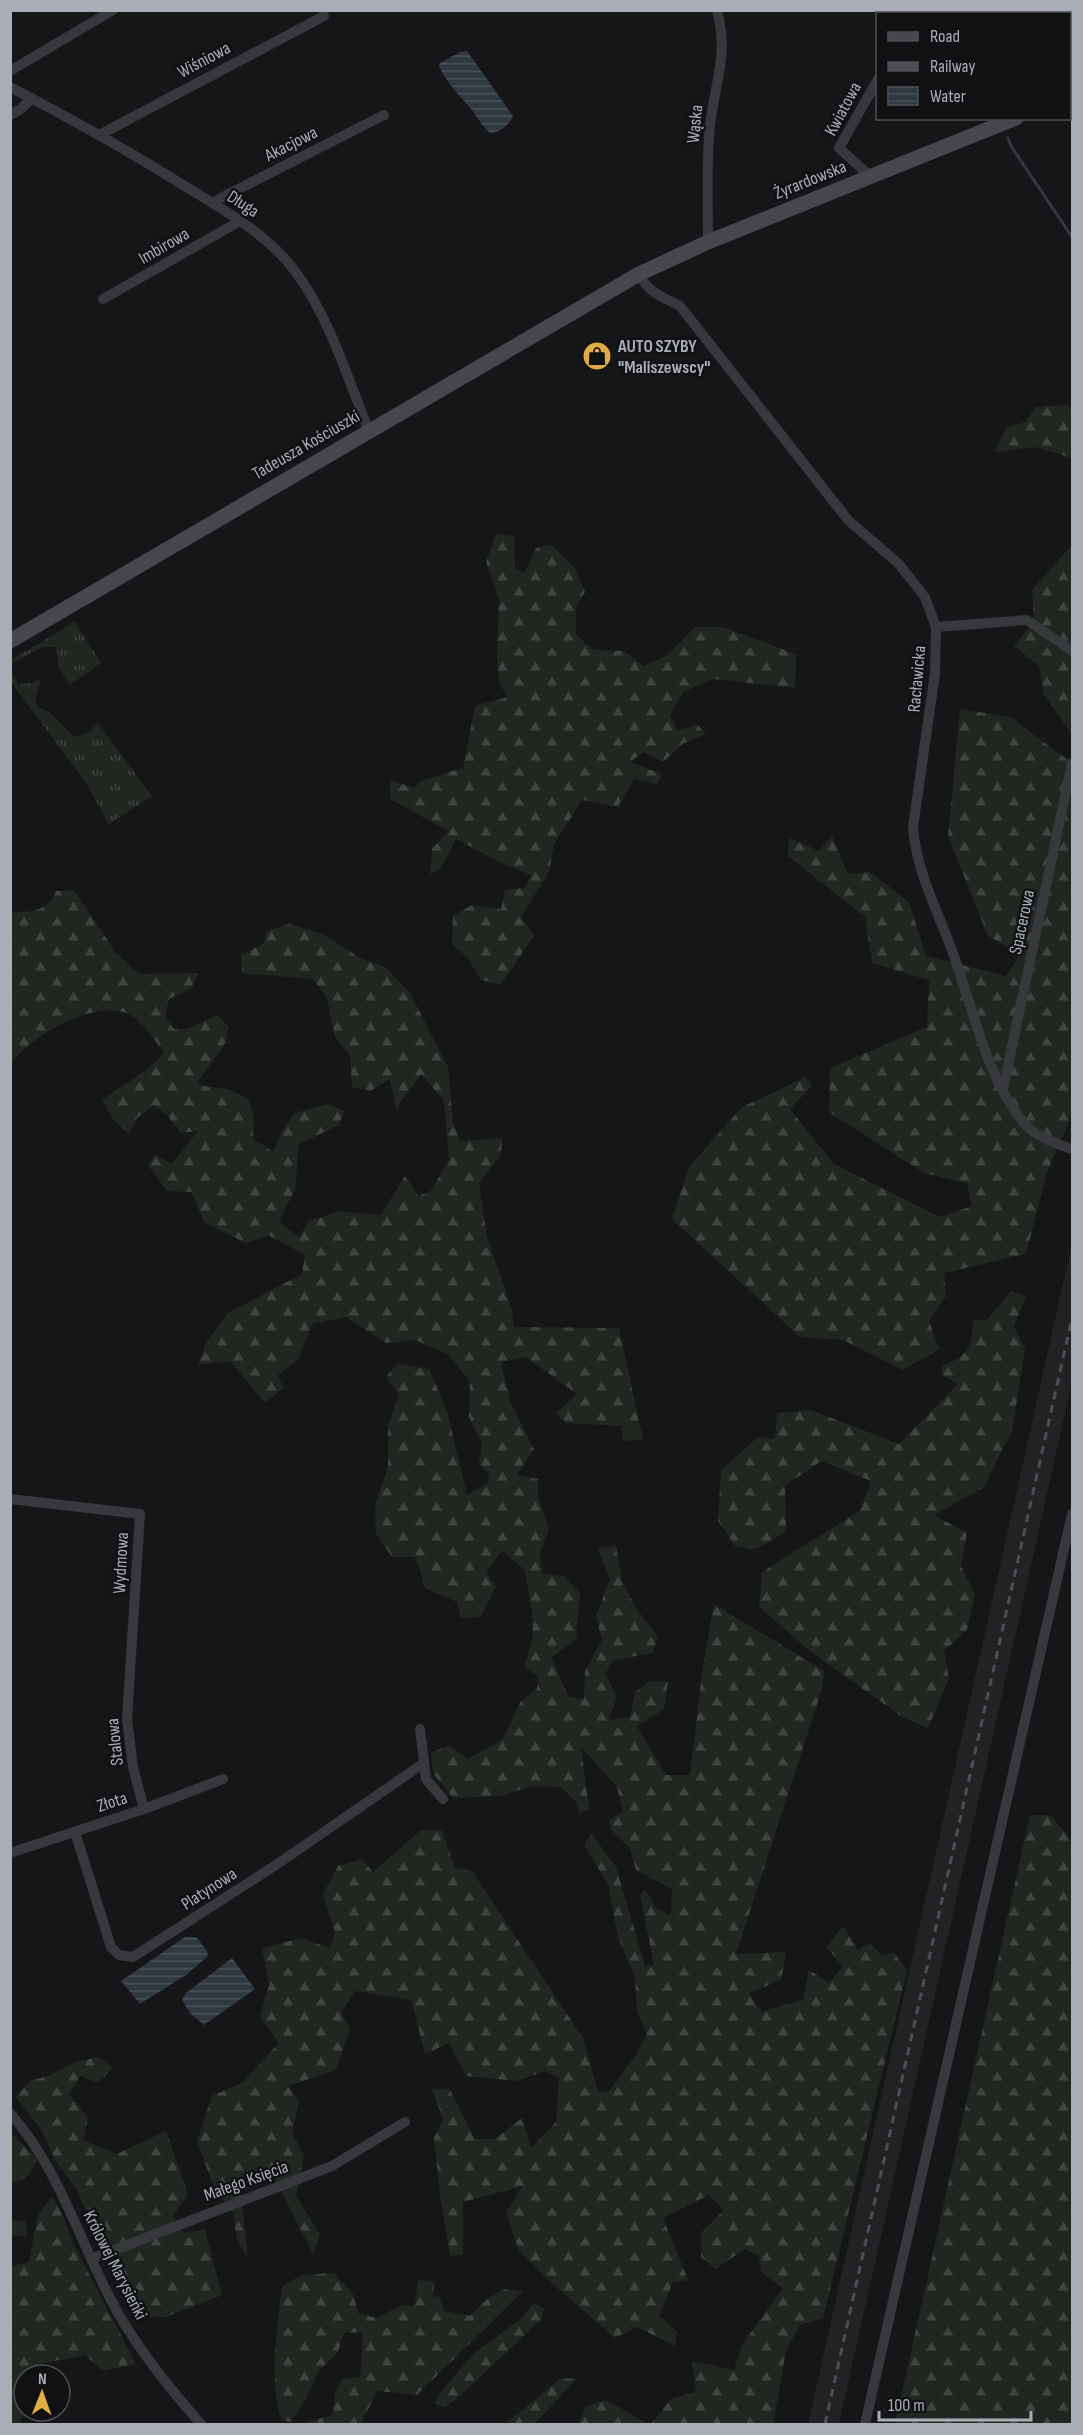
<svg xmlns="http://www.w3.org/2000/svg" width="1083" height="2435" font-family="'Sofia Sans Condensed',sans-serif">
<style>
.built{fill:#222225}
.grass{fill:url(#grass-tufts)}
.forest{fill:url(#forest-firs)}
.water{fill:url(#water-rules)}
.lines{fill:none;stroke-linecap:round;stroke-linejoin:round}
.stream{stroke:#30393f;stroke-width:3}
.minor{stroke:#37383c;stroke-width:10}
.secondary{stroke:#46474c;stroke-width:15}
.rail{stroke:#4d4e53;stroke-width:3;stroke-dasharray:8 6;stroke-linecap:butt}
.labels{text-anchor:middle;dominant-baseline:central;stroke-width:5;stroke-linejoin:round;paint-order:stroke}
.street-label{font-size:18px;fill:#a9adb6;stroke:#111113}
.poi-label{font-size:18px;font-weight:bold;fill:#a9adb6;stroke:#111113;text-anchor:start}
</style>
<defs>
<pattern id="grass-tufts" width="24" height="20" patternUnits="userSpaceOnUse" patternTransform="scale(1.5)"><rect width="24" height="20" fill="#202721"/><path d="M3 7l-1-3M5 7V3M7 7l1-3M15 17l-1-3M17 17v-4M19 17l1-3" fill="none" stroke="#3e443f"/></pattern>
<pattern id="forest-firs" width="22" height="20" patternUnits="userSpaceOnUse" patternTransform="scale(1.5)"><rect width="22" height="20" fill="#202721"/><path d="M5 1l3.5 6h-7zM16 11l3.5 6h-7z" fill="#3e443f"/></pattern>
<pattern id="water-rules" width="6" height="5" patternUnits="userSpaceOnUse" patternTransform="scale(1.5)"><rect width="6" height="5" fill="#30393f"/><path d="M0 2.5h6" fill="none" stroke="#4b5358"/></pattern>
</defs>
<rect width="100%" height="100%" fill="#161618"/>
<!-- built -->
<polygon class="built" points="1072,1244 1072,1382 839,2424 808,2424"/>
<!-- grass -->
<g class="grass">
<polygon points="75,622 101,663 70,685 58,667 58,655 55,647 43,647 11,664 11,660"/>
<polygon points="11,673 19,684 32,683 41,679 35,701 38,707 49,712 74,737 90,732 98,723 152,796 109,824 86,783 11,682"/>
</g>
<!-- forest -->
<g class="forest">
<polygon points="1064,405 1072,406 1072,458 1035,447 995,452 1006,428 1026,422 1035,407"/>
<polygon points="496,534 514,536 515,569 525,573 536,548 552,545 575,568 585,592 576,607 576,635 593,650 624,651 644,666 668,655 695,627 722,627 796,654 795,688 713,679 683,692 670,716 678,730 698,725 706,734 682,744 663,762 644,752 630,762 662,774 657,784 634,779 618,807 582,800 554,844 549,872 521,917 534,935 501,985 481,980 467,957 452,944 453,916 472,905 501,909 505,890 525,888 531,875 500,862 456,839 440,870 430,874 432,849 448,831 390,799 390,780 414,788 423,780 463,768 475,706 508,697 499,683 497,657 499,599 486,562"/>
<polygon points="1072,545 1072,734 1044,695 1039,666 1014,646 1034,620 1032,590"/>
<polygon points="960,709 1010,717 1072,763 1072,1115 1047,1172 1026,1254 944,1273 946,1296 929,1321 939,1349 903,1370 843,1340 800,1337 672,1219 689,1167 742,1107 806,1077 812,1086 790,1109 834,1164 940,1217 972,1206 967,1183 924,1173 829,1112 830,1068 927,1027 929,980 872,963 865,917 788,856 789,838 819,851 832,836 848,874 870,872 909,902 926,956 1006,976 1020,954 988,936 948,836"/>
<path d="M74,890L116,953L139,974L199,973L191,988L169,999L165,1017L174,1029H187L217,1015L229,1027L226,1042L198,1082L203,1086L227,1089L248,1098L254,1117L253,1139L274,1152L282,1131L295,1113L329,1104L344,1111L339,1125L299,1144L295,1189L279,1222L299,1237L309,1221L339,1211L381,1215L405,1176L418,1196L431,1191L449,1160L444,1101L421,1074L396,1109L390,1079L370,1091L352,1087L350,1055L335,1037L327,998L313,979L242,973L241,955L263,944L267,931L289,924L323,934L360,958L385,967L410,993L448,1067L453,1123L460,1141L502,1138L501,1155L479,1183L487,1237L512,1309L514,1327L619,1328L643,1440L623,1441L622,1426L566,1423L556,1413L577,1394L526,1357L501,1362L510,1401L534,1449L517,1475L538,1479V1496L549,1530L540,1552L542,1574L564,1576L580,1593L576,1640L551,1657L568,1696L584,1699L585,1671L602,1640L596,1616L610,1579L597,1548L616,1546L622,1581L636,1608L658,1637L653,1653L613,1660L605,1674L617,1696L608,1720L630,1717L635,1692L650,1681L668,1682L664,1709L637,1726L666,1775H690L702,1673L714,1604L824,1671L822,1689L736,1954L786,1952L781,1980L749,1993L761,2012L803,2000L809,1970L829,1983L843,1966L826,1947L843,1926L858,1950L870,1943L881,1955L894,1953L907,1970L823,2318L800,2325L786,2351L773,2424H651L671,2399L696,2392L692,2361L734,2370L742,2345L783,2288L762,2273L759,2256L745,2249L715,2269L701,2257V2233L724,2210L709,2195L663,2218L688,2280L673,2282L659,2316L677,2331L675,2346L637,2327L615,2338L547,2279L519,2251L506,2212L523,2186L463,2202V2255L450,2256L440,2194L434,2138L443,2118L432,2090L449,2088L475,2139H495L522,2118L531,2148L556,2122L559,2078L544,2071L518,2081L466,2076L449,2043L425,2054L411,2000L356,1991L341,2012L350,2029L336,2070L288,2086L299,2102L292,2132L304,2156L296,2196L320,2234L313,2254L275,2179L241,2191L248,2259L237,2240L233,2213L215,2190L197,2141L212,2096L242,2083L279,2043L260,2017L269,1985L262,1948L302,1938L330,1948L335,1932L323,1894L338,1866L362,1859L373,1872L420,1831L442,1830L455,1868L472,1871L583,2038L598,2091L608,2092L636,2055L647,2035L637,2012L635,1977L618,1937L608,1884L584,1845L591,1833L616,1867L645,1966L654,1965L640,1895L645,1889L656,1908L671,1916L672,1889L636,1870L630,1848L612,1831L609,1820L623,1812L617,1787L581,1747L589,1809L579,1814L576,1802L561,1787L533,1786L500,1796L453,1798L433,1773L431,1753L449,1745L468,1759L503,1739L521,1701L537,1689L538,1676L524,1667L533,1636L532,1612L525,1570L502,1551L486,1573L496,1587L480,1617L461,1618L457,1602L425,1588L416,1557H392L376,1534L375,1504L388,1468V1426L399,1394L386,1377L397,1364L429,1369L447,1411L467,1495L487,1484L489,1473L479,1464L482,1444L469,1417L470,1382L448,1354L415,1340L386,1343L346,1317L312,1324L298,1360L278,1375L283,1388L265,1403L230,1361L198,1365L206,1342L228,1313L302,1274L305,1255L268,1235L246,1243L204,1222L192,1192L167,1191L148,1165L155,1155L172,1164L198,1131L181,1133L167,1115L154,1105L137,1118L129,1134L113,1119L102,1100C124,1084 146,1073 164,1053C156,1041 139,1017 126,1013C88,1001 35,1036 11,1062V912C30,913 49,911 56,891Z"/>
<path d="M1011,1291L1026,1296L1014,1326L1025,1350L1012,1430L984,1487L934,1515L967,1533L961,1566L975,1594L967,1630L944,1651L949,1678L928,1728L904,1718L810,1651L759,1607L762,1573L774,1564L860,1511L871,1481L821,1461L785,1486L786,1532L756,1549L736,1547L718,1521L721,1470L758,1437L775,1439L777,1413L811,1410L899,1444L958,1384L942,1375L941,1366C968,1356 972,1349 973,1320H987Z"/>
<polygon points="1030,1815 1050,1815 1072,1841 1072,2424 895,2424"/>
<polygon points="98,2057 112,2068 98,2083 81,2076 69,2094 88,2118 83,2140 117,2154 166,2131 188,2194 173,2216 183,2233 205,2230 222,2295 166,2317 135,2316 109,2269 78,2192 55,2160 41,2129 16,2097 30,2081 51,2075 76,2062"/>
<polygon points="10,2132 38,2160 27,2177 11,2184"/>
<polygon points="52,2197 60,2209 75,2247 136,2364 103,2371 85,2355 39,2364 38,2375 24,2375 24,2411 26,2411 20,2421 21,2424 11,2424 11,2266 29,2262 38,2214"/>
<polygon points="11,2220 26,2221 27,2236 11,2236"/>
<path d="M334,2273L353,2294L358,2313L376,2318L400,2306L415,2305L418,2280L435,2282L432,2297L439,2296L444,2311L470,2316L487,2299L504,2289L523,2291L417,2395L377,2391L361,2424H303L333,2414L335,2393L342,2379L360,2377L363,2344L361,2332L344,2333L338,2352L318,2372L307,2397L291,2422L281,2420C269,2377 277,2330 282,2286L302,2275Z"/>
<polygon points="534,2303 544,2309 541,2320 461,2395 445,2407 436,2404 437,2397 474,2353 521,2319"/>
<polygon points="561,2378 577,2379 534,2424 505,2424"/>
<polygon points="606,2400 649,2424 578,2424 586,2406"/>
</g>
<!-- water -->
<g class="water">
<path d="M467,51L513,116C510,124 498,134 490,133C482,126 478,118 472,110C460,96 447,83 439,66L440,63L460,52Z"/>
<polygon points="185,1937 196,1937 207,1951 208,1956 186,1975 140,2004 121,1981"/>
<polygon points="232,1958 255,1989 204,2025 190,2013 182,2000 186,1993"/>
</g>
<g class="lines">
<!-- stream -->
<g class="stream">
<polyline points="917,10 922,14"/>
<polyline points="1008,138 1011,146 1072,237"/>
</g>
<!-- minor -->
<g class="minor">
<polyline points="10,71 113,10"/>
<path d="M10,87C72,119 129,151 188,188C227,212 267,234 295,271C330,318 347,377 369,431"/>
<polyline points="10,115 21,109 32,98"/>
<polyline points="101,134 324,16"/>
<polyline points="871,177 839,148 878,79"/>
<polyline points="214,204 219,199 384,115"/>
<path d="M708,242C708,203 706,163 710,125C715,82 729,55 717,10"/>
<path d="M639,274C647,292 663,297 680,306L848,520L899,564L925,597L936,627L935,673L913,827C916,870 936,907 951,948C972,1003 986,1079 1025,1124C1036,1137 1056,1144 1072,1149"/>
<polyline points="103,299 240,221"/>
<polyline points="936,627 1027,620 1072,651"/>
<polyline points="1003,1089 1072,763"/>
<polyline points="10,1499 140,1514 127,1719 133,1767 144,1809"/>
<polyline points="420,1729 426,1779 443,1799"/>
<polyline points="75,1832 111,1947 119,1955 133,1957 276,1865 424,1763"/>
<polyline points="10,1853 144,1809 223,1779"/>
<path d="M10,2113C57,2166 78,2236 110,2298C131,2340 170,2389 201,2424"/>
<polyline points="91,2259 332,2166 405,2122"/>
<polyline points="865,2424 1072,1514"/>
</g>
<!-- secondary -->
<g class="secondary">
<polyline points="1070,97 1072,95"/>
<polyline points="10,641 639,274 708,242 1016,118"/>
</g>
<!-- rail -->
<polyline class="rail" points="825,2424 1072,1318"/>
</g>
<!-- icons -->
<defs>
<g id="shop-disc" transform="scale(1.5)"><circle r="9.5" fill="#e1ab45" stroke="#111113"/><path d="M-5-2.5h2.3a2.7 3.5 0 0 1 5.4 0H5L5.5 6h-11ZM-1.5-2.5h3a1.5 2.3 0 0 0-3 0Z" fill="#111"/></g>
</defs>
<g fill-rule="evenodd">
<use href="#shop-disc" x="597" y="356"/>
</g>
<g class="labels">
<!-- street labels -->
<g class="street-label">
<text transform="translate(204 60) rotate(-28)">Wiśniowa</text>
<text transform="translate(843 109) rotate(-62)">Kwiatowa</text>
<text transform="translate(695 124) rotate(-84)">Wąska</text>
<text transform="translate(291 144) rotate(-27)">Akacjowa</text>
<text transform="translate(810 180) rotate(-22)">Żyrardowska</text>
<text transform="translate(243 204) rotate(33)">Długa</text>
<text transform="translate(164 246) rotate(-30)">Imbirowa</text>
<text transform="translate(306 445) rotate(-30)">Tadeusza Kościuszki</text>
<text transform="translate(917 679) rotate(-85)">Racławicka</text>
<text transform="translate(1022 922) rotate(-78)">Spacerowa</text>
<text transform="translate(121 1563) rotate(-87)">Wydmowa</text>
<text transform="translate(115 1742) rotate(-96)">Stalowa</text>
<text transform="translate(112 1802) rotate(-18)">Złota</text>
<text transform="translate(209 1889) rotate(-33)">Platynowa</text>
<text transform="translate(246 2181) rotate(-20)">Małego Księcia</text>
<text transform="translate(115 2265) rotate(63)">Królowej Marysieńki</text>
</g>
<!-- poi labels -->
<g class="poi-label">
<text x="618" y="346">AUTO SZYBY<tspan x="618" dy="21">"Maliszewscy"</tspan></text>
</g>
</g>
<!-- border -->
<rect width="1083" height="2435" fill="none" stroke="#a9adb6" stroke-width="24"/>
<!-- legend -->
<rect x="876" y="12" width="195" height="108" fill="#111113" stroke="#4e4f54" stroke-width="1.5"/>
<rect x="888" y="32" width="30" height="9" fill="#46474c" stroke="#4e4f54" stroke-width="1.5"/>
<text x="930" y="42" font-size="18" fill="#a9adb6">Road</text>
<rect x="888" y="62" width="30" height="9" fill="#4d4e53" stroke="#4e4f54" stroke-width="1.5"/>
<text x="930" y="72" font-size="18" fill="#a9adb6">Railway</text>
<rect x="888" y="87" width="30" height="18" fill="url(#water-rules)" stroke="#4e4f54" stroke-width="1.5"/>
<text x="930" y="102" font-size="18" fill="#a9adb6">Water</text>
<!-- north arrow -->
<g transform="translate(42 2393) rotate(1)"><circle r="28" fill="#111113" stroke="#4e4f54" stroke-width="1.5"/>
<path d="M0-4.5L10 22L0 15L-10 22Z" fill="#e1ab45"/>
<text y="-9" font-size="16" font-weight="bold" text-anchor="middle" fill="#a9adb6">N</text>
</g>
<!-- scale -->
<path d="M879 2411v9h152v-9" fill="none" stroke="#a9adb6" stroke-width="3"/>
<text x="888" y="2411" font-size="18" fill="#a9adb6" stroke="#111113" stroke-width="4.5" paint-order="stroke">100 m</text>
</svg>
